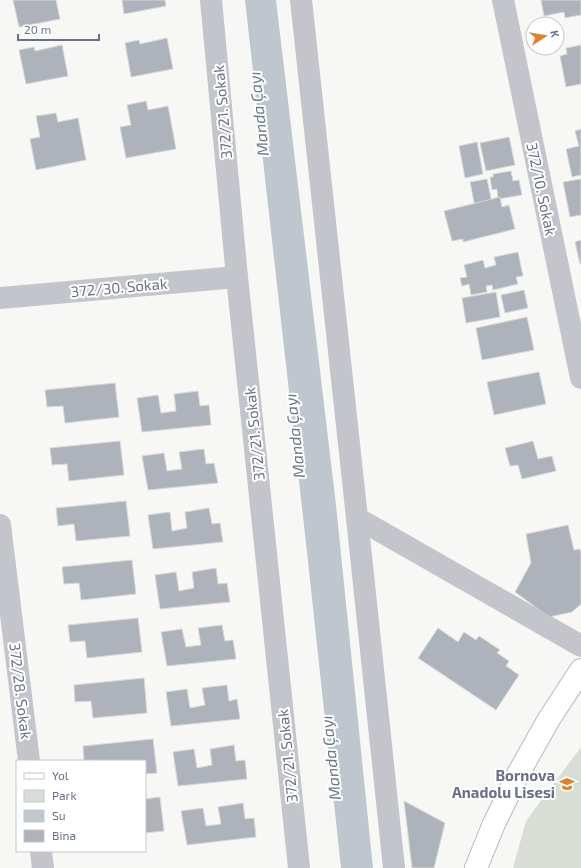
<svg xmlns="http://www.w3.org/2000/svg" width="581" height="868" font-family="'Exo 2',sans-serif">
<style>
.green{fill:#d8ded6}
.water{fill:#c0c6ce}
.building{fill:#aeb2ba;stroke:#d9d9d7}
.lines{fill:none;stroke-linecap:round;stroke-linejoin:round}
.major-casing{stroke:#b6b9be;stroke-width:24}
.minor{stroke:#c3c5ca;stroke-width:22}
.major{stroke:#fff;stroke-width:22}
.labels{text-anchor:middle;dominant-baseline:central;stroke-width:4;stroke-linejoin:round;paint-order:stroke}
.street-label{font-size:15px;fill:#687185;stroke:#fff}
.poi-label{font-size:15px;font-weight:bold;fill:#687185;stroke:#fff;text-anchor:end}
.water-label{font-size:16px;font-style:italic;fill:#697887;stroke:#fff}
</style>
<rect width="100%" height="100%" fill="#f7f8f5"/>
<!-- green -->
<polygon class="green" points="581,747 581,868 513,868 526,821"/>
<!-- water -->
<polygon class="water" points="245,0 276,0 336,505 373,868 341,868 307,552"/>
<!-- building -->
<g class="building">
<polygon points="13,0 56,0 60,19 19,27"/>
<polygon points="122,0 165,0 166,6 124,14"/>
<polygon points="541,0 581,0 581,15 565,18 564,12 544,16"/>
<polygon points="167,38 173,69 131,77 125,43 139,40 140,44"/>
<polygon points="62,45 68,76 26,84 19,50 34,47 35,51"/>
<polygon points="581,45 581,84 566,87 560,56 567,54 566,48"/>
<polygon points="146,101 148,110 168,106 176,149 126,158 120,127 131,125 127,105"/>
<polygon points="56,113 58,122 78,118 86,160 36,170 30,139 40,137 36,116"/>
<polygon points="581,129 581,175 572,177 566,149 579,146 575,131"/>
<polygon points="509,137 515,165 486,171 480,143"/>
<polygon points="477,142 483,174 465,178 459,146"/>
<polygon points="511,171 513,181 519,180 522,195 498,199 497,189 492,190 490,177 493,177 493,174"/>
<polygon points="487,179 492,203 475,207 470,182"/>
<polygon points="581,179 581,215 570,217 563,182"/>
<polygon points="500,197 502,207 509,205 515,229 463,242 463,239 452,241 444,211"/>
<polygon points="581,240 581,264 580,264 575,242"/>
<polygon points="518,252 523,276 516,277 518,284 493,290 492,285 486,286 487,292 471,295 469,284 462,286 460,278 467,277 464,265 483,260 485,268 496,265 494,257"/>
<polygon points="524,290 528,308 505,313 501,295"/>
<polygon points="496,292 500,317 466,323 462,298"/>
<polygon points="527,317 534,350 482,360 476,328"/>
<polygon points="539,372 546,404 494,415 487,382"/>
<polygon points="115,383 119,417 65,423 63,406 47,407 45,390"/>
<polygon points="198,391 200,406 209,405 211,425 142,432 137,398 158,395 161,413 176,411 174,394"/>
<polygon points="120,441 124,475 69,481 67,464 52,465 50,448"/>
<polygon points="533,441 538,459 552,456 556,471 522,479 518,465 510,466 505,448"/>
<polygon points="204,449 206,464 214,463 218,483 148,490 142,456 164,453 167,471 182,469 179,452"/>
<polygon points="126,501 130,536 76,541 74,524 58,526 56,508"/>
<polygon points="209,508 212,524 220,523 223,542 153,549 148,515 170,512 172,531 187,528 185,512"/>
<polygon points="568,525 574,550 580,549 581,553 581,604 572,612 549,617 515,592 531,563 526,534"/>
<polygon points="132,560 136,594 81,600 79,583 64,584 62,567"/>
<polygon points="216,568 218,584 227,583 230,602 160,609 155,575 176,572 179,591 194,588 192,572"/>
<polygon points="138,618 142,652 87,658 85,641 70,642 68,625"/>
<polygon points="222,625 225,641 233,640 236,659 167,666 161,632 182,629 186,647 201,645 198,628"/>
<polygon points="438,628 458,642 464,632 476,640 479,636 500,650 497,653 509,661 506,666 519,675 496,710 418,658"/>
<polygon points="144,678 147,713 93,718 91,701 75,702 74,685"/>
<polygon points="227,685 229,701 237,699 240,719 171,726 166,692 187,689 190,708 205,705 202,688"/>
<polygon points="153,739 157,773 145,774 145,761 84,761 83,746"/>
<polygon points="234,745 236,761 245,760 247,779 178,786 173,752 194,749 197,768 212,765 210,749"/>
<polygon points="160,797 164,831 145,833 145,799"/>
<polygon points="404,801 445,823 434,868 412,868"/>
<polygon points="243,803 245,819 254,818 256,837 187,845 181,811 203,808 206,826 221,824 218,807"/>
</g>
<g class="lines">
<!-- major casing -->
<g class="major-casing">
<polyline id="major" points="476,868 493,826 518,774 549,719 581,670"/>
</g>
<!-- minor -->
<g class="minor">
<polyline points="211,0 237,277 299,868"/>
<polyline points="301,0 357,518 394,868"/>
<polyline points="503,0 581,378"/>
<polyline points="0,298 237,277"/>
<polyline points="357,518 581,646"/>
<polyline points="0,525 29,761"/>
<polyline points="41,851 43,868"/>
</g>
<!-- major -->
<use href="#major" class="major"/>
</g>
<!-- icons -->
<defs>
<g id="school-bare" transform="scale(1.2)"><path d="M0-5L7-2L0 1L-7-2ZM-4 1L0 2.5L4 1V4Q0 6-4 4Z" fill="#da8433" stroke="#fff" stroke-width="2.5" paint-order="stroke"/></g>
</defs>
<g fill-rule="evenodd">
<use href="#school-bare" x="567" y="784"/>
</g>
<g class="labels">
<!-- street labels -->
<g class="street-label">
<text transform="translate(222 112) rotate(-95)">372/21. Sokak</text>
<text transform="translate(542 189) rotate(78)">372/10. Sokak</text>
<text transform="translate(119 287) rotate(-5)">372/30. Sokak</text>
<text transform="translate(254 434) rotate(-96)">372/21. Sokak</text>
<text transform="translate(21 691) rotate(83)">372/28. Sokak</text>
<text transform="translate(287 756) rotate(-96)">372/21. Sokak</text>
</g>
<!-- poi labels -->
<g class="poi-label">
<text x="555" y="775">Bornova<tspan x="555" dy="17">Anadolu Lisesi</tspan></text>
</g>
<!-- water labels -->
<g class="water-label">
<text transform="translate(258 114) rotate(-96)">Manda Çayı</text>
<text transform="translate(294 436) rotate(-96)">Manda Çayı</text>
<text transform="translate(330 758) rotate(-96)">Manda Çayı</text>
</g>
</g>
<!-- legend -->
<rect x="16" y="760" width="130" height="92" fill="#ffffff" stroke="#c3c6ce"/>
<rect x="24" y="773" width="20" height="6" fill="#ffffff" stroke="#c3c6ce"/>
<text x="52" y="780" font-size="12" fill="#687185">Yol</text>
<rect x="24" y="790" width="20" height="12" fill="#d8ded6" stroke="#c3c6ce"/>
<text x="52" y="800" font-size="12" fill="#687185">Park</text>
<rect x="24" y="810" width="20" height="12" fill="#c0c6ce" stroke="#c3c6ce"/>
<text x="52" y="820" font-size="12" fill="#687185">Su</text>
<rect x="24" y="830" width="20" height="12" fill="#aeb2ba" stroke="#c3c6ce"/>
<text x="52" y="840" font-size="12" fill="#687185">Bina</text>
<!-- north arrow -->
<g transform="translate(545 36) rotate(78)"><circle r="19" fill="#ffffff" stroke="#c3c6ce"/>
<path d="M0-3L7 15L0 10L-7 15Z" fill="#da8433"/>
<text y="-6" font-size="11" font-weight="bold" text-anchor="middle" fill="#687185">K</text>
</g>
<!-- scale -->
<path d="M18 34v6h81v-6" fill="none" stroke="#687185" stroke-width="2"/>
<text x="24" y="34" font-size="12" fill="#687185" stroke="#ffffff" stroke-width="3" paint-order="stroke">20 m</text>
</svg>
